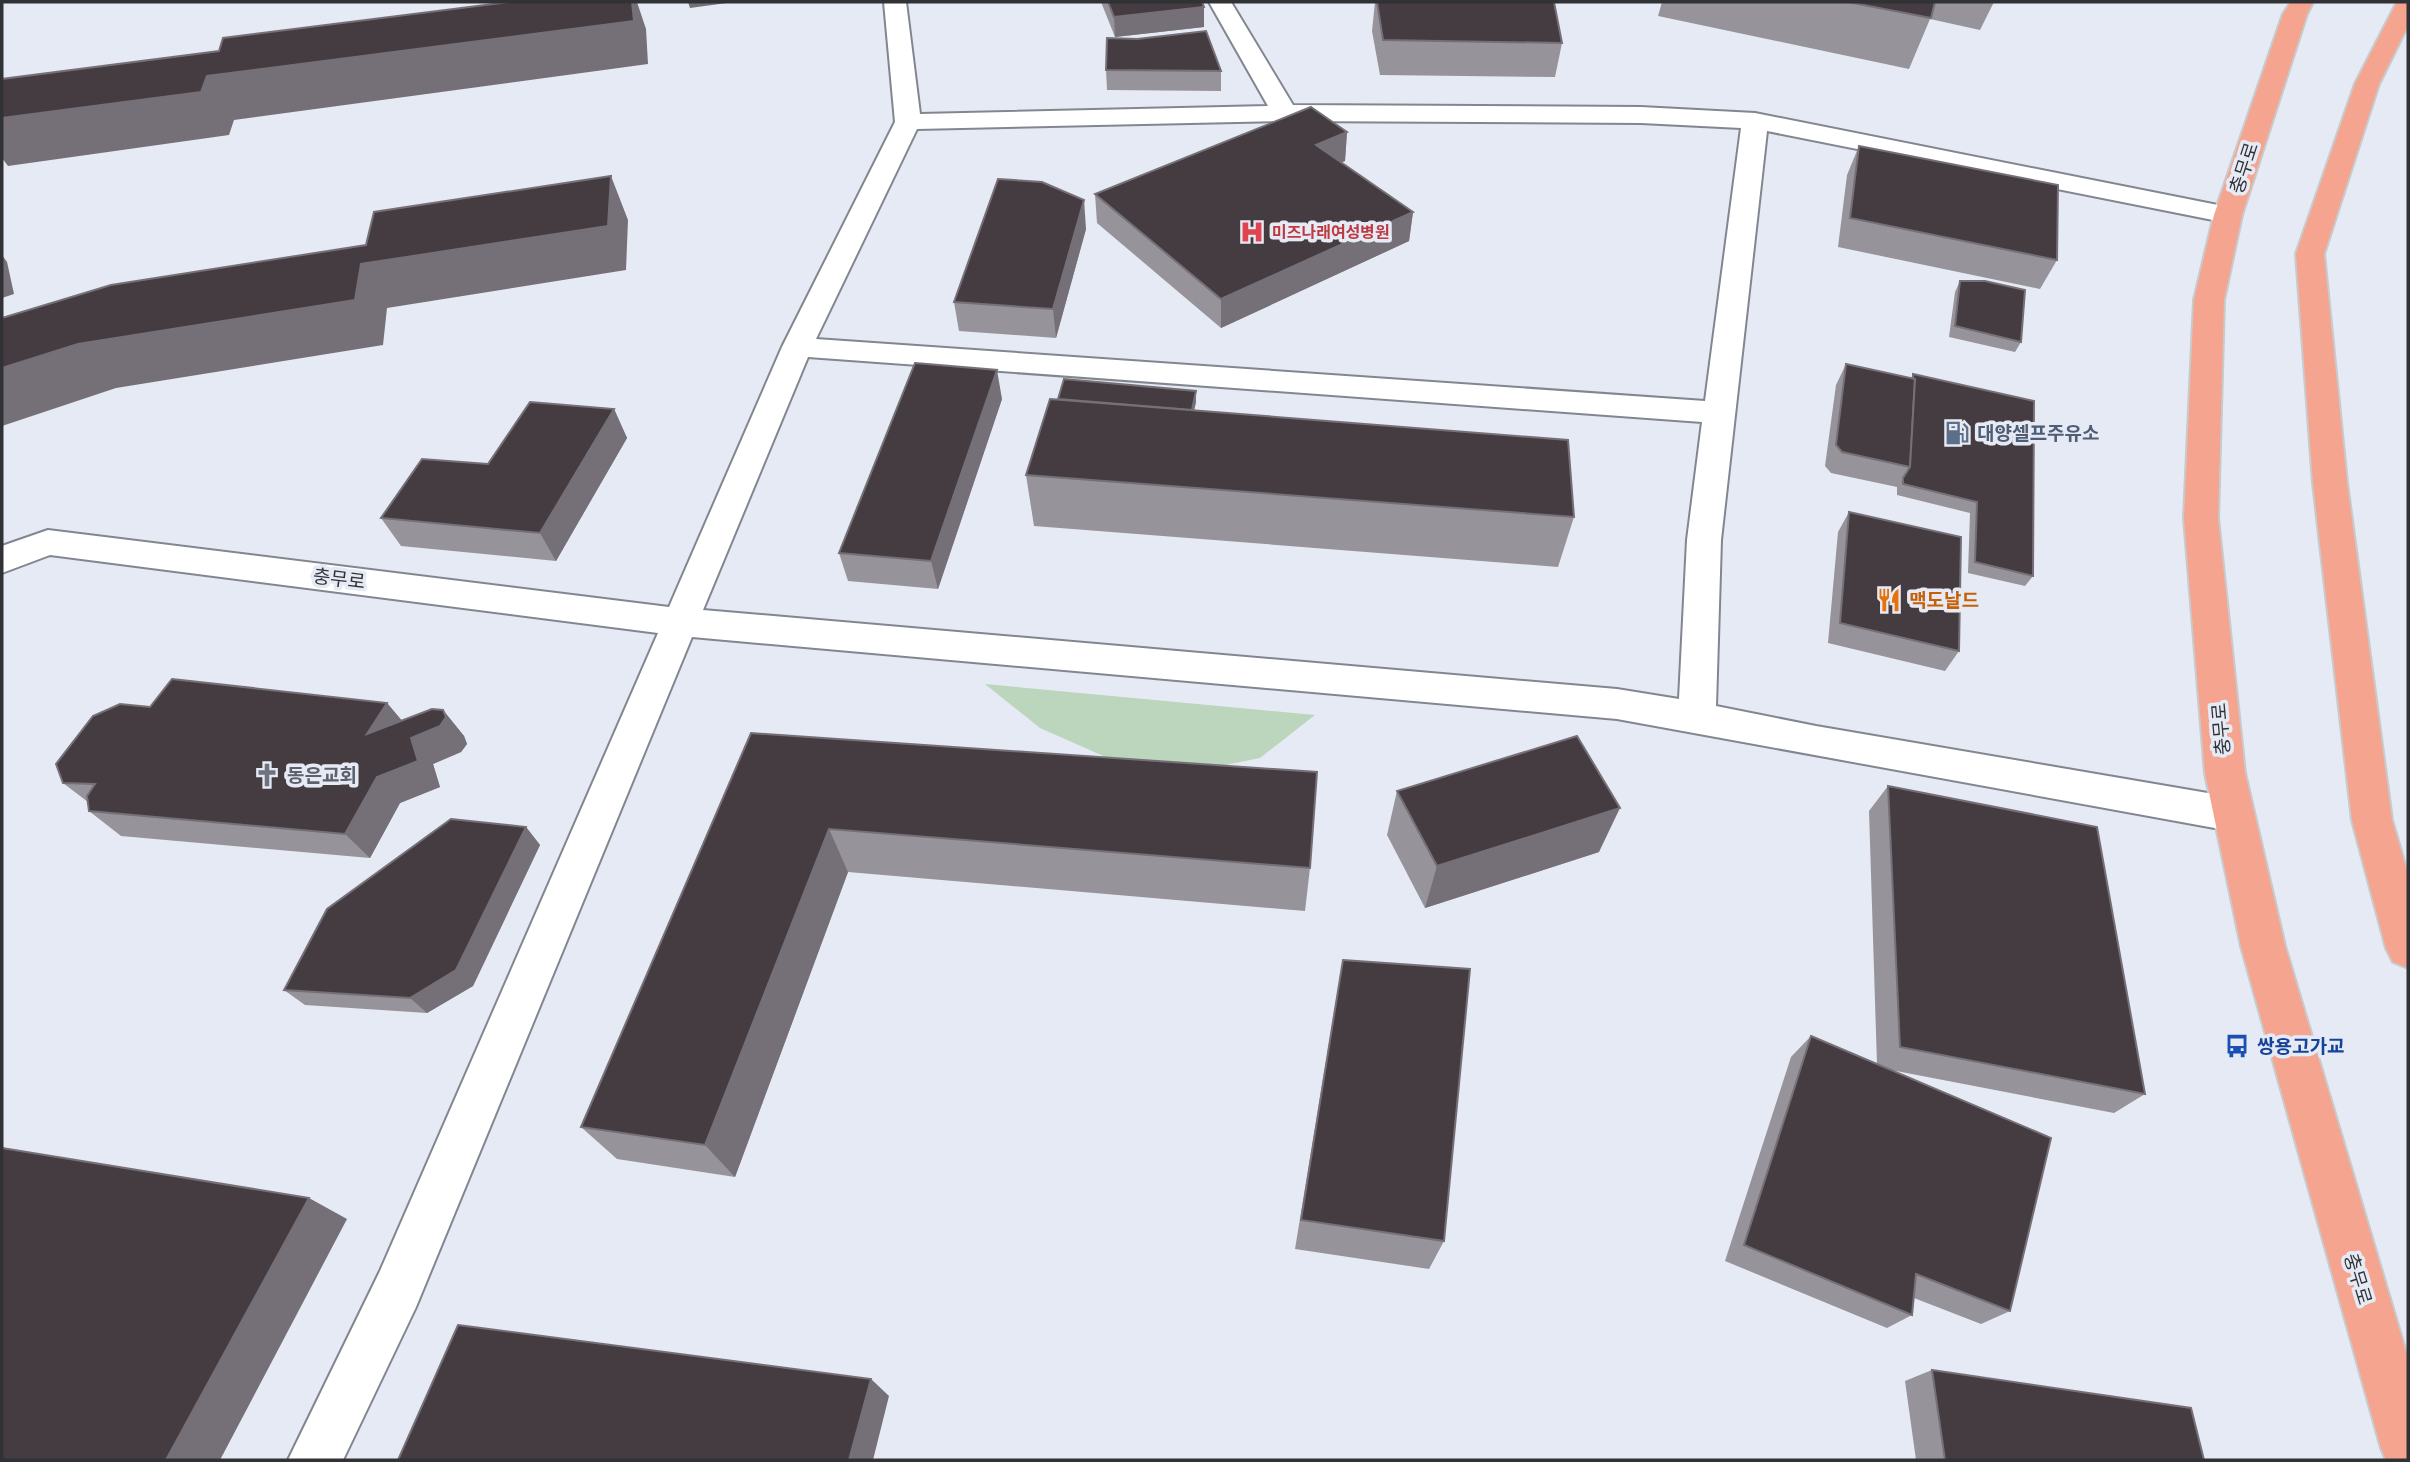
<svg xmlns="http://www.w3.org/2000/svg" width="2410" height="1462" font-family="Inter,'Noto Sans KR',sans-serif">
<style>
.green{fill:#bcd6bd}
.lines{fill:none;stroke-linecap:round;stroke-linejoin:round}
.minor-casing{stroke:#82868f;stroke-width:4}
.major-casing{stroke:#c9cacb;stroke-width:4}
.minor{fill:#fff;fill-rule:evenodd}
.major{fill:#f5a48f;fill-rule:evenodd}
.wall{fill:#96939a}
.shaded-wall{fill:#757077}
.building{fill:#453c41;stroke:#757077;stroke-width:2}
.labels{text-anchor:middle;dominant-baseline:central;stroke-width:7;stroke-linejoin:round;paint-order:stroke}
.far-health-label{font-size:16px;font-weight:bold;fill:#be3a42;stroke:#e6eaf4;text-anchor:start}
.street-label{font-size:19px;fill:#303236;stroke:#e6eaf4}
.service-label{font-size:19px;font-weight:bold;fill:#4e5e75;stroke:#e6eaf4;text-anchor:start}
.food-label{font-size:19px;font-weight:bold;fill:#c56008;stroke:#e6eaf4;text-anchor:start}
.worship-label{font-size:19px;font-weight:bold;fill:#5b616d;stroke:#e6eaf4;text-anchor:start}
.transit-label{font-size:19px;font-weight:bold;fill:#164399;stroke:#e6eaf4;text-anchor:start}
</style>
<rect width="100%" height="100%" fill="#e6eaf4"/>
<!-- green -->
<polygon class="green" points="985,684 1315,715 1260,758 1196,771 1126,766 1040,728"/>
<g class="lines">
<!-- minor casing -->
<g class="minor-casing">
<path id="minor" d="M884,2H906L920,114L1268,106L1209,2H1231L1293,105L1641,107L1755,113L2238,209L2242,215L2238,221L2228,223L1767,131L1721,540L1716,706L1816,726L2231,797L2245,802L2251,814L2245,826L2231,831L1617,719L692,637L416,1307L343,1460H288L380,1271L658,633L50,555L2,573V546L48,530L669,607L782,347L895,122ZM1285,121L1641,123L1741,128L1705,401L816,339L917,129ZM808,357L1702,422L1687,540L1679,699L1617,689L703,610Z"/>
</g>
<!-- major casing -->
<g class="major-casing">
<g id="major">
<polygon points="2291,2 2313,2 2307,14 2242,215 2224,300 2218,518 2245,773 2285,946 2408,1359 2408,1460 2386,1460 2381,1448 2241,946 2205,773 2184,518 2194,300 2214,215 2283,14"/>
<polygon points="2397,2 2408,2 2408,25 2379,84 2324,254 2347,483 2392,820 2408,875 2408,968 2393,962 2386,948 2352,820 2313,483 2296,254 2355,84"/>
</g>
</g>
<!-- minor -->
<use href="#minor" class="minor"/>
<!-- major -->
<use href="#major" class="major"/>
</g>
<!-- wall -->
<g class="wall">
<polygon points="1101,2 1202,2 1204,27 1115,37"/>
<polygon points="1375,2 1554,2 1562,43 1555,77 1380,75 1372,31"/>
<polygon points="1662,2 1994,2 1980,30 1930,19 1909,69 1658,16"/>
<polygon points="1106,70 1221,71 1221,91 1107,90"/>
<polygon points="1347,132 1345,161 1341,162 1413,212 1409,241 1221,328 1097,223 1095,194"/>
<polygon points="1859,146 2057,260 2040,289 1838,247 1847,175"/>
<polygon points="1086,229 1056,338 959,331 954,302"/>
<polygon points="1960,281 2021,342 2015,352 1949,337 1955,292"/>
<polygon points="1846,364 1911,378 1913,374 2033,576 2025,586 1968,573 1970,513 1897,495 1897,487 1831,473 1825,466 1836,385"/>
<polygon points="1002,399 938,589 848,581 839,553"/>
<polygon points="1196,402 1194,410 1574,517 1558,567 1034,526 1026,475"/>
<polygon points="614,409 627,438 556,561 401,546 381,518 488,464"/>
<polygon points="1849,512 1959,651 1945,671 1828,643 1838,532"/>
<polygon points="387,703 402,721 443,710 464,736 467,744 461,752 433,764 440,787 400,803 370,858 121,836 89,811 88,802 63,783 150,707"/>
<polygon points="751,733 1310,868 1305,911 848,872 735,1177 617,1159 581,1127"/>
<polygon points="1888,786 2145,1094 2114,1113 1891,1070 2010,1311 1981,1324 1914,1298 1912,1315 1887,1328 1725,1261 1791,1057 1811,1036 1877,1064 1869,811"/>
<polygon points="1397,791 1599,852 1425,908 1387,835"/>
<polygon points="526,827 540,845 473,986 427,1013 305,1005 284,990"/>
<polygon points="1343,960 1444,1241 1429,1269 1295,1249 1336,1000"/>
<polygon points="1932,1370 2204,1460 1916,1460 1905,1381"/>
</g>
<!-- shaded-wall -->
<g class="shaded-wall">
<polygon points="632,2 637,2 646,29 648,64 234,120 229,135 8,166 2,158 2,118 207,76"/>
<polygon points="688,2 734,2 690,8"/>
<polygon points="1204,7 1204,27 1115,37 1114,17"/>
<polygon points="1347,132 1345,161 1314,174 1316,145"/>
<polygon points="611,176 628,220 626,270 387,308 383,345 116,388 2,426 2,368 78,344 361,264"/>
<polygon points="1084,200 1086,229 1056,338 1053,309"/>
<polygon points="1413,212 1409,241 1221,328 1221,299"/>
<polygon points="2,255 7,262 14,294 2,298"/>
<polygon points="997,370 1002,399 938,589 931,561"/>
<polygon points="1196,391 1196,402 1187,441 1187,430"/>
<polygon points="614,409 627,438 556,561 540,533"/>
<polygon points="387,703 409,729 367,734"/>
<polygon points="443,710 464,736 467,744 461,752 433,764 440,787 400,803 370,858 345,834 377,777 411,738"/>
<polygon points="1620,808 1599,852 1425,908 1437,866"/>
<polygon points="526,827 540,845 473,986 427,1013 410,998"/>
<polygon points="829,829 848,872 735,1177 705,1145"/>
<polygon points="309,1198 347,1219 220,1460 166,1460"/>
<polygon points="871,1379 889,1396 873,1460 849,1460"/>
</g>
<!-- building -->
<g class="building">
<polygon points="509,2 632,2 634,21 207,76 201,92 2,118 2,79 219,51 223,38"/>
<polygon points="1108,2 1202,2 1204,7 1114,17"/>
<polygon points="1377,2 1554,2 1562,43 1383,40"/>
<polygon points="1848,2 1935,2 1931,18"/>
<polygon points="1206,31 1221,71 1106,70 1107,38 1137,39"/>
<polygon points="1311,107 1347,132 1316,145 1413,212 1221,299 1095,194"/>
<polygon points="1859,146 2058,185 2057,260 1850,218"/>
<polygon points="611,176 608,226 361,264 355,300 78,344 2,368 2,318 111,285 366,245 374,212"/>
<polygon points="998,179 1042,182 1084,200 1053,309 954,302"/>
<polygon points="1960,281 1985,281 2025,290 2021,342 1955,326"/>
<polygon points="915,363 997,370 931,561 839,553"/>
<polygon points="1846,364 1915,379 1910,467 1842,452 1836,445"/>
<polygon points="1913,374 2034,401 2033,576 1975,562 1977,502 1903,484 1903,478 1910,467 1915,379 1913,378"/>
<polygon points="1064,379 1196,391 1192,410 1058,399"/>
<polygon points="1050,399 1568,440 1574,517 1026,475"/>
<polygon points="530,402 614,409 540,533 381,518 422,459 488,464"/>
<polygon points="1849,512 1961,537 1959,651 1840,623"/>
<polygon points="172,679 387,703 367,734 432,709 443,710 446,717 440,726 411,738 418,761 377,777 345,834 89,811 87,796 95,784 63,783 56,764 93,716 120,704 150,707"/>
<polygon points="751,733 1317,772 1310,868 829,829 705,1145 581,1127"/>
<polygon points="1577,736 1620,808 1437,866 1397,791"/>
<polygon points="1888,786 2097,827 2145,1094 1900,1047"/>
<polygon points="451,819 526,827 456,970 410,998 284,990 327,909"/>
<polygon points="1343,960 1470,969 1444,1241 1301,1220"/>
<polygon points="1811,1036 2051,1138 2010,1311 1916,1274 1912,1315 1744,1245"/>
<polygon points="2,1148 309,1198 166,1460 2,1460"/>
<polygon points="458,1325 871,1379 849,1460 398,1460"/>
<polygon points="1932,1370 2191,1408 2204,1460 1945,1460"/>
</g>
<!-- icons -->
<defs>
<g id="hospital-bare" transform="scale(1.89)"><path d="M-5-5h3v3.5h4V-5h3V5h-3V1.5h-4V5h-3Z" fill="#e0444e" stroke="#e6eaf4" stroke-width="2.5" paint-order="stroke"/></g>
<g id="fuel-bare" transform="scale(1.89)"><path d="M-5.5-6h7V0h2V4h1.3V-2.5L3-4.5l.8-.8L6-3V5H2.5V1h-1V6h-7ZM-4.2-4.7v3.2H.2V-4.7Z" fill="#5c6f8a" stroke="#e6eaf4" stroke-width="2.5" paint-order="stroke"/></g>
<g id="restaurant-bare" transform="scale(1.89)"><path d="M-5-6h1v4h1v-4h1v4h1v-4h1v5L-1.5 .5V6h-2V.5L-5-1ZM5-6V6H3V1.5H1.5Q1.5-4 5-6Z" fill="#e8710a" stroke="#e6eaf4" stroke-width="2.5" paint-order="stroke"/></g>
<g id="church-bare" transform="scale(1.89)"><path d="M-1.2-6h2.4v3.5h3.3v2.4h-3.3V6h-2.4V-.1h-3.3v-2.4h3.3Z" fill="#6b7280" stroke="#e6eaf4" stroke-width="2.5" paint-order="stroke"/></g>
<g id="bus-bare" transform="scale(1.89)"><path d="M-5-6H5V4H4V6H2V4H-2V6H-4V4H-5ZM-3.5-4V0h7V-4ZM-3.5 1.2v1.5H-2V1.2ZM2 1.2v1.5H3.5V1.2Z" fill="#1a4fb4" stroke="#e6eaf4" stroke-width="2.5" paint-order="stroke"/></g>
</defs>
<g fill-rule="evenodd">
<use href="#hospital-bare" x="1252" y="232"/>
<use href="#fuel-bare" x="1957" y="433"/>
<use href="#restaurant-bare" x="1889" y="600"/>
<use href="#church-bare" x="267" y="775"/>
<use href="#bus-bare" x="2237" y="1046"/>
</g>
<g class="labels">
<!-- far-health labels -->
<g class="far-health-label">
<text x="1272" y="232">미즈나래여성병원</text>
</g>
<!-- street labels -->
<g class="street-label">
<text transform="translate(2244 168) rotate(-72)">충무로</text>
<text transform="translate(339 579) rotate(7)">충무로</text>
<text transform="translate(2221 729) rotate(-95)">충무로</text>
<text transform="translate(2358 1279) rotate(73)">충무로</text>
</g>
<!-- service labels -->
<g class="service-label">
<text x="1977" y="433">대양셀프주유소</text>
</g>
<!-- food labels -->
<g class="food-label">
<text x="1909" y="600">맥도날드</text>
</g>
<!-- worship labels -->
<g class="worship-label">
<text x="287" y="775">동은교회</text>
</g>
<!-- transit labels -->
<g class="transit-label">
<text x="2257" y="1046">쌍용고가교</text>
</g>
</g>
<!-- border -->
<rect width="2410" height="1462" fill="none" stroke="#303236" stroke-width="7"/>
</svg>
